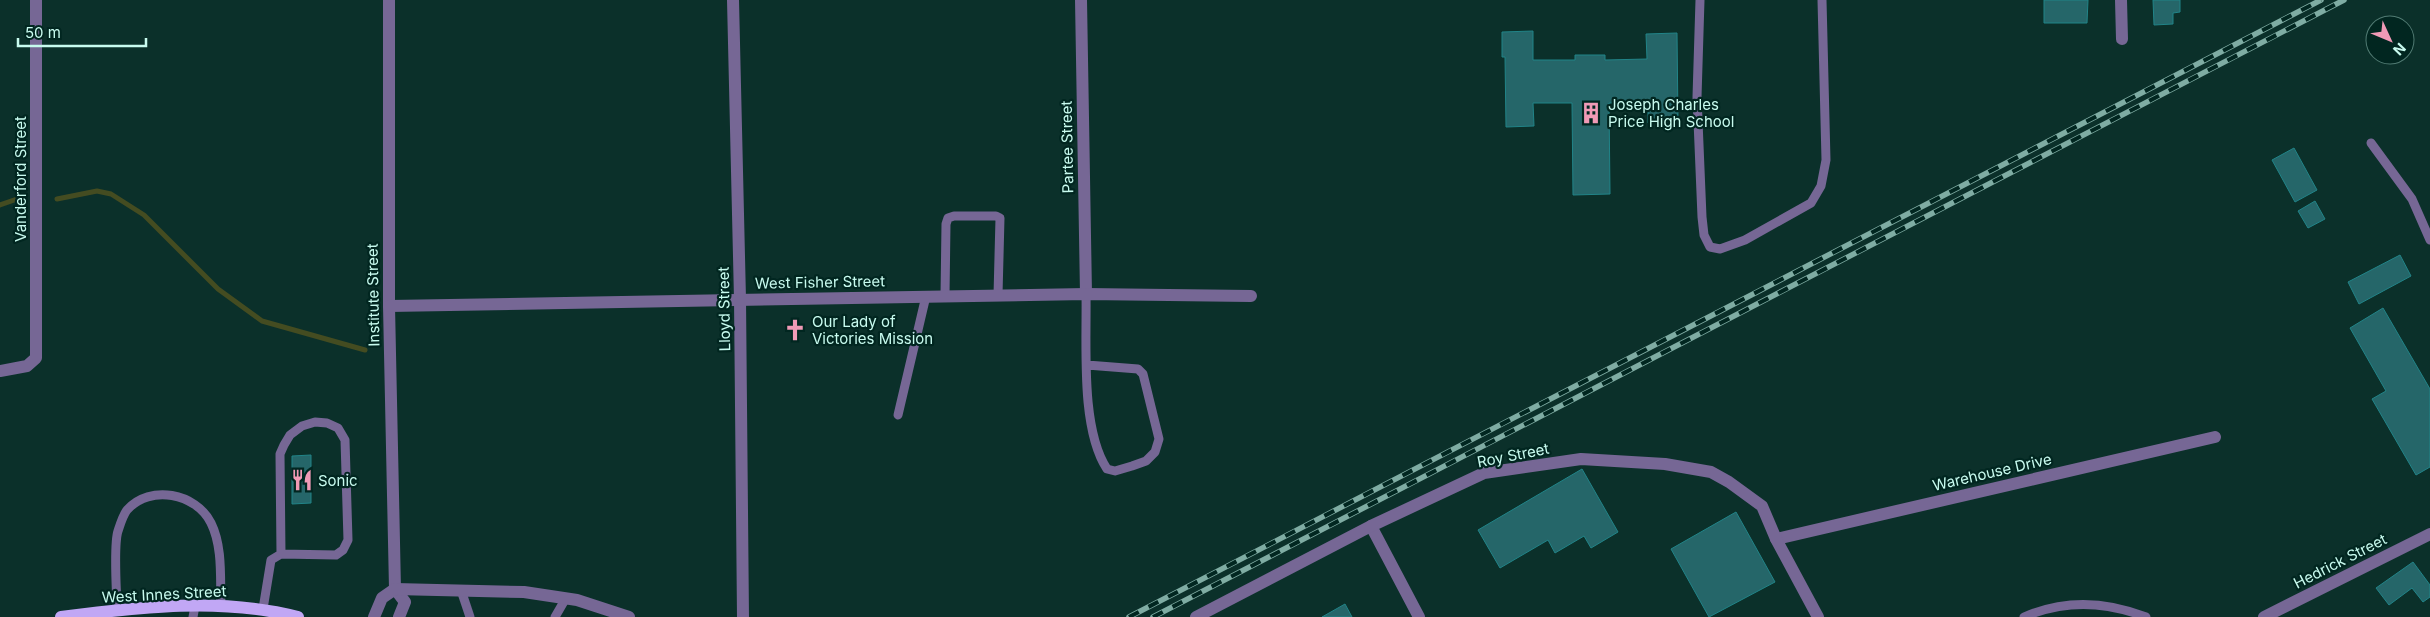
<svg xmlns="http://www.w3.org/2000/svg" width="2430" height="617" font-family="Inter,sans-serif">
<style>
.lines{fill:none;stroke-linecap:round;stroke-linejoin:round}
.stream{stroke:#444c21;stroke-width:5}
.building{fill:#256669;stroke:#218488}
.service{stroke:#766795;stroke-width:9}
.minor{stroke:#766795;stroke-width:12}
.primary{stroke:#c1a7f5;stroke-width:12}
.rail-casing{stroke:#7faca3;stroke-width:5.5}
.rail{stroke:#012620;stroke-width:4;stroke-dasharray:11;stroke-linecap:butt}
.labels{text-anchor:middle;dominant-baseline:central;stroke-width:4.5;stroke-linejoin:round;paint-order:stroke}
.poi-label{font-size:15px;fill:#c8fbef;stroke:#012620;text-anchor:start}
.street-label{font-size:15px;fill:#c8fbef;stroke:#012620}
</style>
<rect width="100%" height="100%" fill="#0b302a"/>
<g class="lines">
<!-- stream -->
<g class="stream">
<polyline points="57,199 97,191 111,194 144,215 218,289 262,321 365,350"/>
<polyline points="0,205 20,198"/>
</g>
</g>
<!-- building -->
<g class="building">
<polygon points="2044,0 2088,0 2087,23 2044,23"/>
<polygon points="2153,0 2180,0 2180,12 2173,13 2173,24 2154,25"/>
<polygon points="1533,31 1533,60 1575,60 1575,55 1605,55 1605,60 1647,59 1646,34 1677,33 1678,122 1648,123 1648,102 1609,103 1610,194 1573,195 1572,103 1533,103 1534,126 1506,127 1505,57 1502,57 1502,32"/>
<polygon points="2294,148 2317,190 2295,202 2272,160"/>
<polygon points="2315,201 2325,219 2308,228 2298,211"/>
<polygon points="2400,255 2411,276 2359,304 2348,282"/>
<polygon points="2383,308 2430,389 2430,467 2416,475 2372,399 2386,391 2350,328"/>
<polygon points="311,455 311,503 292,504 292,456"/>
<polygon points="1582,469 1618,532 1591,548 1584,536 1555,553 1548,540 1500,568 1478,530"/>
<polygon points="1736,512 1775,582 1709,617 1671,549"/>
<polygon points="2413,562 2430,585 2430,597 2423,602 2412,588 2389,605 2376,588"/>
<polygon points="1345,604 1352,617 1322,617"/>
</g>
<g class="lines">
<!-- service -->
<g class="service">
<polyline points="1700,0 1697,97 1702,217 1704,235 1710,247 1720,249 1745,240 1811,203 1821,186 1826,160 1822,0"/>
<polyline points="2371,143 2412,199 2430,240"/>
<path d="M1086,294C1087,343 1080,428 1107,469L1115,471L1132,466L1146,461L1155,452L1159,439L1143,374L1138,369L1087,365"/>
<polyline points="945,296 946,224 948,218 954,216 996,216 1000,218 998,295"/>
<polyline points="898,415 926,296"/>
<polyline points="461,590 470,617"/>
<polyline points="263,609 271,560 281,554 336,555 343,550 348,540 345,440 338,428 327,423 315,422 302,426 290,435 284,445 280,454 281,554"/>
<path d="M117,611C117,593 113,546 118,531C120,525 123,515 127,510C150,484 196,493 211,523C223,547 220,579 221,605"/>
<polyline points="193,617 195,606"/>
<polyline points="555,617 566,598"/>
<path d="M2024,617C2065,599 2105,601 2146,617"/>
</g>
<!-- minor -->
<g class="minor">
<polyline points="389,0 389,306 395,589 405,602 399,617"/>
<polyline points="733,0 740,299 743,617"/>
<polyline points="1081,0 1086,294"/>
<polyline points="2121,0 2122,39"/>
<polyline points="389,306 1086,294 1251,296"/>
<polyline points="0,371 27,366 36,358 36,0"/>
<polyline points="1371,526 1419,617"/>
<polyline points="1776,539 2215,437"/>
<polyline points="395,589 524,592 577,600 629,617"/>
<polyline points="374,617 382,598 395,589"/>
<polyline points="1196,617 1371,526 1484,473 1581,459 1665,464 1711,472 1729,482 1762,506 1776,539 1818,617"/>
<polyline points="2264,617 2430,534"/>
</g>
<!-- primary -->
<path class="primary" d="M61,617C139,607 221,597 298,617"/>
<!-- rail casing -->
<g class="rail-casing">
<g id="rail">
<polyline points="1129,617 2321,0"/>
<polyline points="1153,617 2344,0"/>
</g>
</g>
<!-- rail -->
<use href="#rail" class="rail"/>
</g>
<!-- icons -->
<defs>
<g id="building-bare" transform="scale(1.725)"><path d="M-4-6H4V6H1V3H-1V6H-4ZM-2.5-4.3h1.7v1.8h-1.7ZM.8-4.3h1.7v1.8H.8ZM-2.5-1h1.7V.8h-1.7ZM.8-1h1.7V.8H.8Z" fill="#f09ab6" stroke="#012620" stroke-width="2.5" paint-order="stroke"/></g>
<g id="church-bare" transform="scale(1.725)"><path d="M-1.2-6h2.4v3.5h3.3v2.4h-3.3V6h-2.4V-.1h-3.3v-2.4h3.3Z" fill="#f09ab6" stroke="#012620" stroke-width="2.5" paint-order="stroke"/></g>
<g id="restaurant-bare" transform="scale(1.725)"><path d="M-5-6h1v4h1v-4h1v4h1v-4h1v5L-1.5 .5V6h-2V.5L-5-1ZM5-6V6H3V1.5H1.5Q1.5-4 5-6Z" fill="#f09ab6" stroke="#012620" stroke-width="2.5" paint-order="stroke"/></g>
</defs>
<g fill-rule="evenodd">
<use href="#building-bare" x="1591" y="113"/>
<use href="#church-bare" x="795" y="330"/>
<use href="#restaurant-bare" x="302" y="480"/>
</g>
<g class="labels">
<!-- poi labels -->
<g class="poi-label">
<text x="1608" y="104">Joseph Charles<tspan x="1608" dy="17">Price High School</tspan></text>
<text x="812" y="321">Our Lady of<tspan x="812" dy="17">Victories Mission</tspan></text>
<text x="318" y="480">Sonic</text>
</g>
<!-- street labels -->
<g class="street-label">
<text transform="translate(1067 147) rotate(-91)">Partee Street</text>
<text transform="translate(20 179) rotate(-90)">Vanderford Street</text>
<text transform="translate(820 282) rotate(-1)">West Fisher Street</text>
<text transform="translate(373 295) rotate(-91)">Institute Street</text>
<text transform="translate(724 309) rotate(-91)">Lloyd Street</text>
<text transform="translate(1513 455) rotate(-11)">Roy Street</text>
<text transform="translate(1992 472) rotate(-13)">Warehouse Drive</text>
<text transform="translate(2340 561) rotate(-27)">Hedrick Street</text>
<text transform="translate(164 594) rotate(-3)">West Innes Street</text>
</g>
</g>
<!-- north arrow -->
<g transform="translate(2390 40) rotate(134)"><circle r="24" fill="#012620" stroke="#517b73"/>
<path d="M0-4L9 19L0 12L-9 19Z" fill="#f09ab6"/>
<text y="-8" font-size="14" font-weight="bold" text-anchor="middle" fill="#c8fbef">N</text>
</g>
<!-- scale -->
<path d="M18 38v8h128v-8" fill="none" stroke="#c8fbef" stroke-width="2.5"/>
<text x="25" y="38" font-size="15" fill="#c8fbef" stroke="#012620" stroke-width="4" paint-order="stroke">50 m</text>
</svg>
